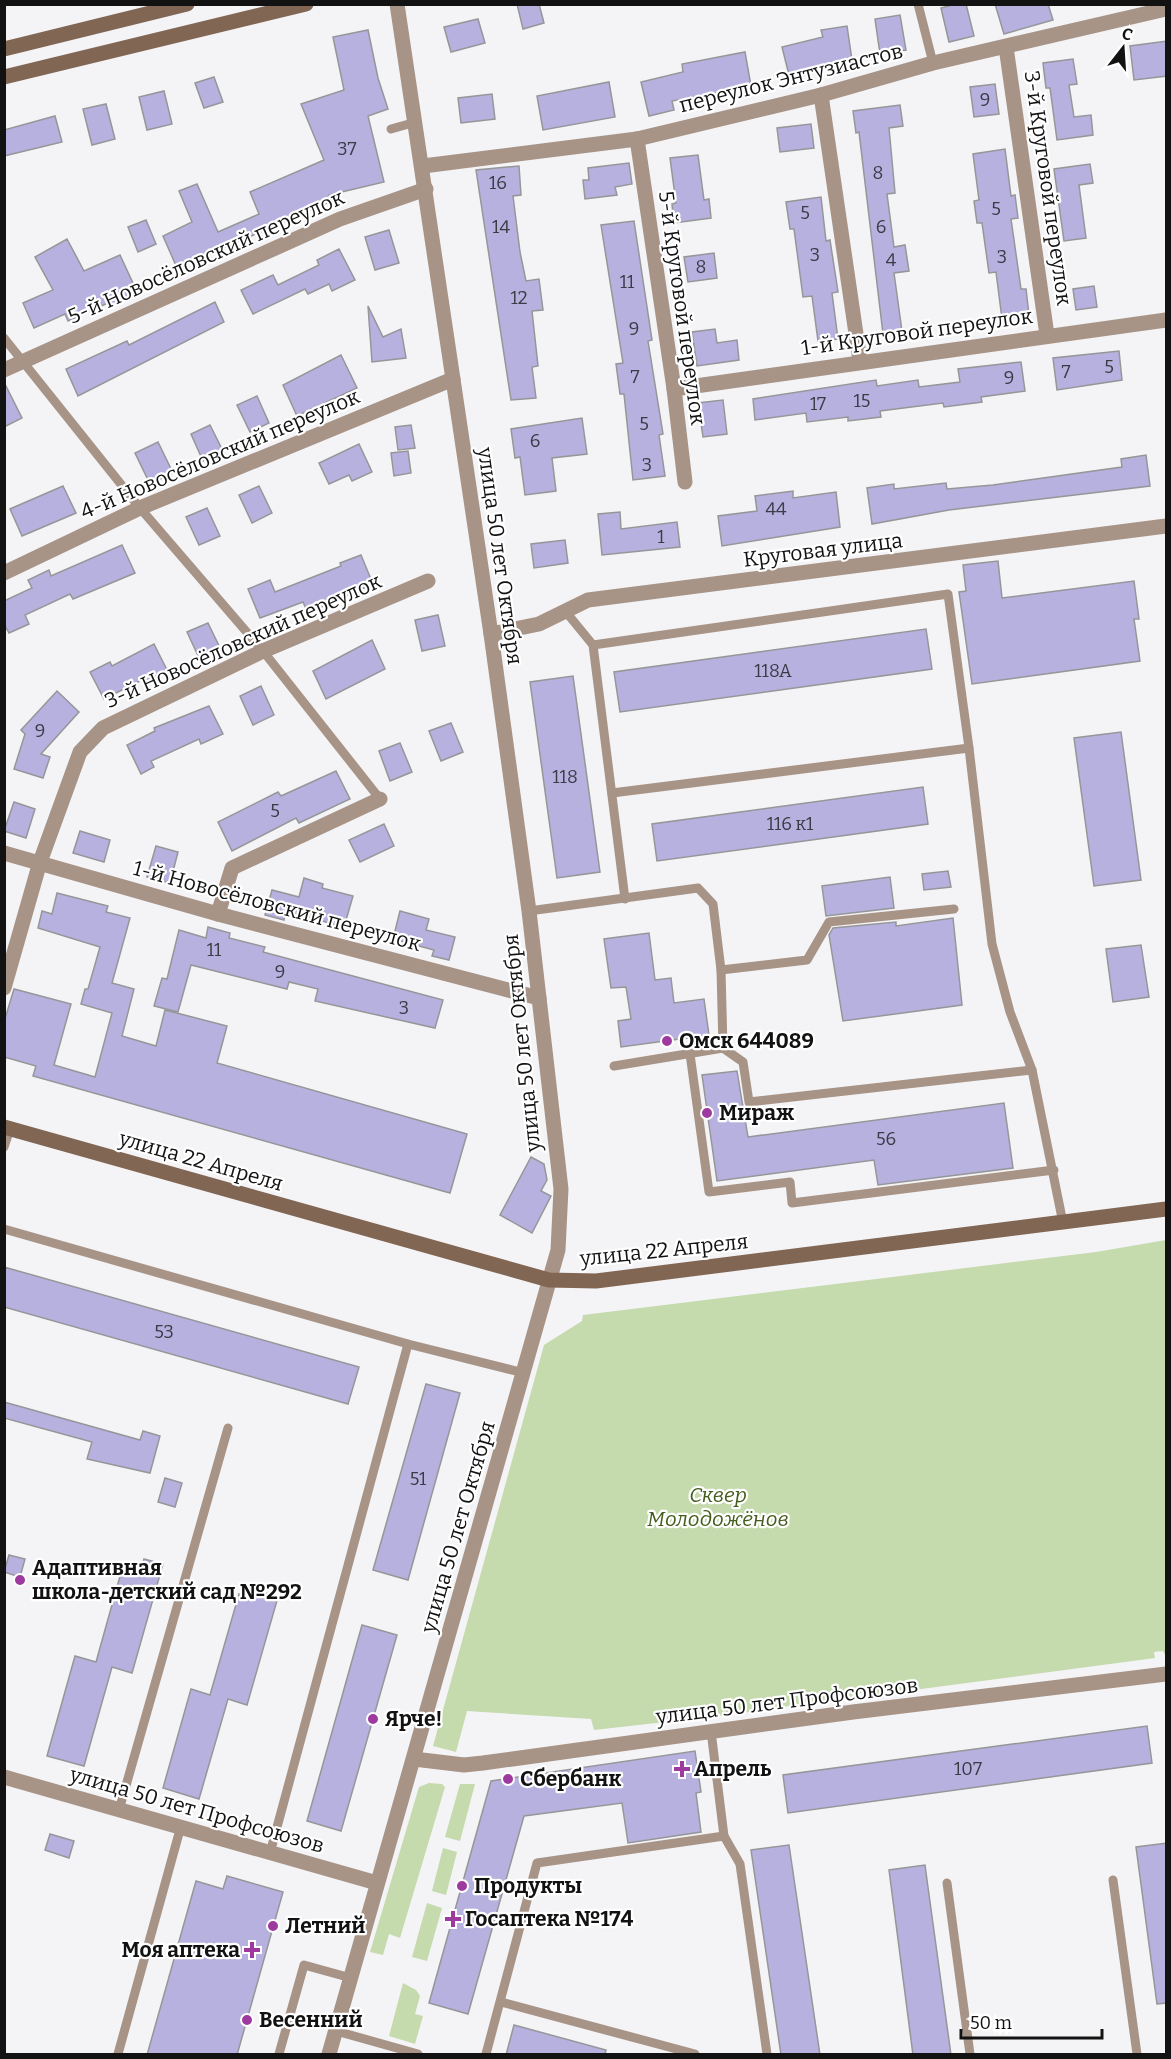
<svg xmlns="http://www.w3.org/2000/svg" width="1171" height="2059" font-family="Bitter,serif">
<style>
.green{fill:#c5daad}
.building{fill:#b6b1df;stroke:#969699;stroke-width:1.5}
.lines{fill:none;stroke-linecap:round;stroke-linejoin:round}
.service{stroke:#a79487;stroke-width:9}
.minor{stroke:#a79487;stroke-width:15}
.secondary{stroke:#816653;stroke-width:15}
.poi-dot{fill:#9e3a9f;stroke:#fff;stroke-width:2}
.labels{text-anchor:middle;dominant-baseline:central;stroke-width:4.5;stroke-linejoin:round;paint-order:stroke}
.number-label{font-size:18px;fill:#3b3a46}
.street-label{font-size:21px;fill:#121213;stroke:#fff}
.poi-label{font-size:21px;font-weight:bold;fill:#121213;stroke:#fff;text-anchor:start}
.park-label{font-size:21px;font-style:italic;fill:#455d1d;stroke:#fff}
</style>
<rect width="100%" height="100%" fill="#f4f4f7"/>
<!-- green -->
<g class="green">
<polygon points="1166,1240 1166,1657 1163,1651 1154,1652 1155,1658 868,1696 867,1692 854,1694 851,1698 848,1694 835,1696 837,1699 742,1713 745,1709 731,1711 727,1715 594,1730 591,1719 467,1711 456,1752 433,1746 544,1345 582,1321 583,1315 1096,1252"/>
<polygon points="429,1783 442,1784 445,1787 400,1938 389,1934 383,1955 370,1952 419,1787"/>
<polygon points="460,1784 475,1784 460,1841 445,1837"/>
<polygon points="443,1848 457,1852 446,1895 432,1891"/>
<polygon points="427,1903 442,1908 427,1961 412,1957"/>
<polygon points="403,1983 416,1990 420,1996 415,2014 423,2016 415,2044 389,2036"/>
</g>
<!-- building -->
<g class="building">
<polygon points="517,4 539,4 544,23 523,29"/>
<polygon points="956,4 966,4 974,36 949,42 941,8"/>
<polygon points="995,4 1048,4 1053,20 1004,34"/>
<polygon points="900,15 906,50 880,54 875,19"/>
<polygon points="478,19 485,43 451,52 444,27"/>
<polygon points="847,26 852,60 811,67 813,73 790,79 782,47 823,37 821,30"/>
<polygon points="368,30 378,78 388,109 368,116 384,182 329,195 332,201 177,268 163,236 192,222 179,191 197,184 218,232 259,214 250,192 324,160 301,104 344,90 333,37"/>
<polygon points="1167,41 1167,76 1134,80 1130,46"/>
<polygon points="745,52 751,86 672,101 674,110 649,116 641,82 683,72 682,64"/>
<polygon points="1073,59 1077,84 1069,85 1074,117 1091,115 1093,135 1057,140 1050,88 1046,88 1043,63"/>
<polygon points="214,77 223,102 204,108 195,83"/>
<polygon points="609,82 615,117 543,130 537,96"/>
<polygon points="995,84 999,114 974,117 970,87"/>
<polygon points="164,91 172,124 147,130 139,97"/>
<polygon points="492,94 495,119 461,123 458,98"/>
<polygon points="106,104 115,139 92,145 83,109"/>
<polygon points="900,105 903,126 889,128 895,193 887,194 894,247 905,245 909,271 894,273 902,331 883,334 859,132 856,133 853,111"/>
<polygon points="55,116 62,142 4,156 4,130"/>
<polygon points="811,124 814,148 780,152 777,128"/>
<polygon points="1005,149 1011,196 1015,195 1018,218 1011,219 1021,289 1026,289 1029,315 1002,319 996,272 989,273 982,223 977,223 974,201 979,200 973,154"/>
<polygon points="698,155 704,200 709,199 711,218 674,223 672,204 676,203 670,158"/>
<polygon points="629,163 632,184 615,187 617,195 585,199 583,180 589,180 588,168"/>
<polygon points="1090,164 1093,183 1079,185 1086,238 1064,241 1054,169"/>
<polygon points="519,166 521,195 513,196 520,252 526,281 539,279 543,310 532,311 538,366 532,367 536,398 511,400 476,170"/>
<polygon points="821,197 826,241 830,240 838,292 832,293 838,339 818,341 812,296 803,297 794,229 790,229 786,202"/>
<polygon points="146,220 156,244 138,252 128,227"/>
<polygon points="634,221 652,340 648,341 663,434 659,435 665,476 633,480 624,394 620,394 616,364 623,363 601,225"/>
<polygon points="389,230 399,263 375,270 365,237"/>
<polygon points="67,239 84,271 120,255 138,294 112,306 110,302 68,321 65,314 34,328 23,303 53,290 35,257"/>
<polygon points="339,249 355,280 332,291 329,284 308,294 305,289 253,314 241,290 273,275 278,285 319,265 317,260"/>
<polygon points="714,253 717,278 688,282 684,257"/>
<polygon points="1094,286 1097,307 1076,310 1073,289"/>
<polygon points="215,302 224,322 78,396 66,369 127,341 129,345"/>
<polygon points="368,306 383,337 401,329 406,358 372,362"/>
<polygon points="715,329 717,343 737,340 739,360 697,366 692,332"/>
<polygon points="1119,351 1122,380 1057,390 1053,358"/>
<polygon points="341,355 357,388 297,416 283,385"/>
<polygon points="1021,362 1025,391 981,397 982,402 944,407 943,403 880,411 881,417 848,421 848,417 807,422 806,413 755,420 753,399 876,380 877,386 918,380 919,387 960,382 958,369"/>
<polygon points="4,382 22,418 4,427"/>
<polygon points="257,396 269,423 250,432 237,405"/>
<polygon points="723,400 727,434 703,437 698,403"/>
<polygon points="582,418 587,454 552,458 556,491 525,495 520,457 515,458 511,429"/>
<polygon points="210,425 223,451 203,461 191,434"/>
<polygon points="411,425 415,448 398,450 395,427"/>
<polygon points="158,442 173,473 150,484 135,453"/>
<polygon points="359,444 372,472 352,481 349,475 329,484 319,463"/>
<polygon points="408,451 411,473 394,476 391,453"/>
<polygon points="1146,455 1150,486 949,510 872,524 867,488 894,484 894,489 946,483 947,489 993,485 1122,467 1121,459"/>
<polygon points="63,486 76,513 22,536 10,509"/>
<polygon points="259,486 272,513 252,523 239,495"/>
<polygon points="793,491 793,498 836,492 840,527 722,546 718,516 757,511 755,496"/>
<polygon points="207,508 220,536 199,545 186,517"/>
<polygon points="620,512 621,529 677,522 680,547 602,555 598,514"/>
<polygon points="565,540 568,563 534,568 531,544"/>
<polygon points="122,545 135,573 73,599 70,594 25,615 29,624 9,633 4,624 4,601 32,588 28,580 49,570 51,576"/>
<polygon points="361,555 373,584 308,613 303,602 260,618 248,589 270,580 275,592 341,566 340,563"/>
<polygon points="998,561 1002,598 1134,581 1139,619 1134,619 1140,661 972,684 959,592 966,591 963,565"/>
<polygon points="438,615 445,646 422,651 415,620"/>
<polygon points="208,623 221,650 200,660 187,632"/>
<polygon points="926,629 932,669 620,712 614,672"/>
<polygon points="372,640 385,669 326,699 313,671"/>
<polygon points="154,644 168,672 148,682 146,678 104,699 90,672 110,662 112,666"/>
<polygon points="573,676 600,872 557,878 530,682"/>
<polygon points="261,686 274,715 253,725 240,696"/>
<polygon points="57,691 79,712 41,754 50,757 43,778 14,769 25,734 21,730"/>
<polygon points="209,706 223,734 201,744 199,739 151,761 154,767 141,774 127,745 155,731 154,728"/>
<polygon points="451,723 463,752 441,761 429,731"/>
<polygon points="1121,732 1141,880 1094,886 1074,738"/>
<polygon points="400,743 412,772 390,781 379,751"/>
<polygon points="336,771 350,799 299,823 296,818 232,851 218,822 278,792 281,796"/>
<polygon points="923,787 928,824 657,861 652,824"/>
<polygon points="14,802 35,809 26,838 4,831"/>
<polygon points="384,824 394,846 360,862 349,840"/>
<polygon points="80,831 110,840 104,862 73,853"/>
<polygon points="156,846 178,852 170,883 147,877"/>
<polygon points="948,871 951,887 924,890 922,874"/>
<polygon points="890,877 894,908 826,916 822,886"/>
<polygon points="304,878 323,884 322,888 353,896 344,927 286,911 284,920 265,915 272,890 299,897"/>
<polygon points="57,893 108,906 106,912 130,918 112,983 134,989 122,1036 156,1046 165,1010 227,1026 217,1063 467,1134 450,1193 33,1076 36,1066 4,1057 4,1022 14,989 71,1004 54,1065 95,1077 112,1013 81,1004 85,989 88,989 100,947 38,928 42,911 52,914"/>
<polygon points="400,911 429,919 426,930 455,937 449,960 432,956 434,950 393,939"/>
<polygon points="953,918 962,1005 843,1021 829,935 833,928 896,922 896,926"/>
<polygon points="208,927 230,933 229,938 265,947 263,952 443,1000 435,1028 315,1001 318,989 289,982 287,989 191,965 178,1012 154,1006 162,978 167,979 179,930 206,938"/>
<polygon points="649,933 655,980 671,978 674,1003 704,999 709,1035 621,1047 618,1021 631,1019 626,987 611,988 604,939"/>
<polygon points="1141,945 1149,997 1113,1002 1106,949"/>
<polygon points="737,1071 748,1137 1004,1103 1013,1168 878,1185 874,1160 717,1181 702,1075"/>
<polygon points="531,1157 544,1164 547,1180 541,1191 551,1196 532,1233 500,1215"/>
<polygon points="4,1267 359,1367 348,1404 4,1307"/>
<polygon points="426,1384 460,1393 408,1580 373,1570"/>
<polygon points="4,1402 140,1440 143,1431 160,1436 150,1473 87,1459 92,1442 4,1418"/>
<polygon points="165,1478 182,1483 175,1507 158,1502"/>
<polygon points="9,1555 25,1559 20,1577 4,1572"/>
<polygon points="144,1559 163,1564 132,1673 112,1667 84,1766 47,1756 75,1656 96,1662 124,1562 142,1567"/>
<polygon points="256,1590 278,1597 247,1705 228,1699 199,1799 163,1788 191,1689 210,1695 239,1594 253,1598"/>
<polygon points="362,1625 397,1635 341,1831 307,1821"/>
<polygon points="1147,1726 1152,1763 788,1813 783,1775"/>
<polygon points="695,1751 701,1792 696,1793 701,1832 628,1843 622,1803 524,1816 468,2014 429,2003 491,1781"/>
<polygon points="50,1834 74,1841 69,1858 45,1850"/>
<polygon points="1167,1843 1167,2003 1157,2004 1136,1847"/>
<polygon points="789,1845 820,2055 781,2055 751,1850"/>
<polygon points="925,1865 927,1880 951,2055 913,2055 889,1870"/>
<polygon points="227,1876 283,1892 237,2055 147,2055 196,1881 223,1889"/>
<polygon points="514,2025 606,2050 605,2055 506,2055"/>
</g>
<g class="lines">
<!-- service -->
<g class="service">
<polyline points="918,4 933,63"/>
<polyline points="391,129 416,122"/>
<polyline points="4,338 140,508 263,651 380,799"/>
<polyline points="566,612 593,645 625,899"/>
<polyline points="593,645 948,594 969,748 612,793"/>
<polyline points="969,748 992,944 1010,1012 1032,1070 1063,1223"/>
<polyline points="529,911 698,888 713,904 721,970 723,1048"/>
<polyline points="721,970 807,960 829,922 954,909"/>
<polyline points="690,1054 709,1192 790,1182 792,1203 1054,1170"/>
<polyline points="614,1066 723,1048 743,1062 749,1102 1032,1070"/>
<polyline points="4,1147 10,1129"/>
<polyline points="4,1229 408,1344 524,1373"/>
<polyline points="711,1731 724,1836 740,1864 767,2054"/>
<polyline points="119,1810 228,1428"/>
<polyline points="270,1853 408,1344"/>
<polyline points="1113,1880 1137,2054"/>
<polyline points="947,1883 970,2054"/>
<polyline points="501,2002 695,2054"/>
<polyline points="336,2031 418,2054"/>
<polyline points="118,2054 181,1826"/>
<polyline points="279,2054 304,1965 351,1978"/>
<polyline points="486,2054 537,1863 724,1836"/>
</g>
<!-- minor -->
<g class="minor">
<polyline points="1006,47 1047,335"/>
<polyline points="821,95 860,361"/>
<polyline points="637,139 674,389 685,482"/>
<polyline points="423,166 637,139 821,95 933,63 1166,9"/>
<polyline points="4,370 340,219 426,189"/>
<polyline points="674,389 1166,320"/>
<polyline points="4,573 140,508 453,379"/>
<polyline points="491,634 539,624 588,600 1166,526"/>
<polyline points="4,853 218,914 539,998"/>
<polyline points="218,914 232,868 380,799"/>
<polyline points="4,988 40,862 80,752 103,728 263,651 428,581"/>
<polyline points="414,1759 464,1765 483,1763 853,1712 1166,1674"/>
<polyline points="4,1777 377,1883"/>
<polyline points="329,2054 558,1250 561,1189 529,911 491,634 397,4"/>
</g>
<!-- secondary -->
<g class="secondary">
<polyline points="4,49 187,4"/>
<polyline points="4,77 306,4"/>
<polyline points="4,1127 549,1280 596,1281 1166,1209"/>
</g>
</g>
<!-- markers -->
<g class="poi-dot">
<circle cx="667" cy="1041" r="6"/>
<circle cx="707" cy="1113" r="6"/>
<circle cx="20" cy="1580" r="6"/>
<circle cx="373" cy="1719" r="6"/>
<path d="M679 1760h6v6h6v6h-6v6h-6v-6h-6v-6h6z"/>
<circle cx="508" cy="1779" r="6"/>
<circle cx="462" cy="1886" r="6"/>
<path d="M450 1910h6v6h6v6h-6v6h-6v-6h-6v-6h6z"/>
<circle cx="273" cy="1926" r="6"/>
<path d="M249 1941h6v6h6v6h-6v6h-6v-6h-6v-6h6z"/>
<circle cx="247" cy="2020" r="6"/>
</g>
<g class="labels">
<!-- number labels -->
<g class="number-label">
<text x="985" y="100">9</text>
<text x="347" y="149">37</text>
<text x="878" y="173">8</text>
<text x="498" y="183">16</text>
<text x="996" y="209">5</text>
<text x="805" y="213">5</text>
<text x="501" y="227">14</text>
<text x="881" y="227">6</text>
<text x="815" y="255">3</text>
<text x="1002" y="257">3</text>
<text x="891" y="260">4</text>
<text x="701" y="267">8</text>
<text x="627" y="282">11</text>
<text x="519" y="298">12</text>
<text x="634" y="329">9</text>
<text x="1109" y="367">5</text>
<text x="1066" y="372">7</text>
<text x="635" y="377">7</text>
<text x="1009" y="378">9</text>
<text x="862" y="401">15</text>
<text x="818" y="404">17</text>
<text x="644" y="424">5</text>
<text x="535" y="441">6</text>
<text x="647" y="465">3</text>
<text x="776" y="509">44</text>
<text x="661" y="537">1</text>
<text x="773" y="671">118А</text>
<text x="40" y="731">9</text>
<text x="565" y="777">118</text>
<text x="275" y="811">5</text>
<text x="790" y="824">116 к1</text>
<text x="214" y="950">11</text>
<text x="280" y="972">9</text>
<text x="404" y="1008">3</text>
<text x="886" y="1139">56</text>
<text x="164" y="1332">53</text>
<text x="418" y="1479">51</text>
<text x="968" y="1769">107</text>
</g>
<!-- street labels -->
<g class="street-label">
<text transform="translate(791 78) rotate(-14)">переулок Энтузиастов</text>
<text transform="translate(1048 188) rotate(82)">3-й Круговой переулок</text>
<text transform="translate(206 257) rotate(-24)">5-й Новосёловский переулок</text>
<text transform="translate(682 308) rotate(82)">5-й Круговой переулок</text>
<text transform="translate(917 332) rotate(-8)">1-й Круговой переулок</text>
<text transform="translate(220 454) rotate(-23)">4-й Новосёловский переулок</text>
<text transform="translate(823 550) rotate(-7)">Круговая улица</text>
<text transform="translate(500 556) rotate(82)">улица 50 лет Октября</text>
<text transform="translate(243 641) rotate(-24)">3-й Новосёловский переулок</text>
<text transform="translate(277 906) rotate(15)">1-й Новосёловский переулок</text>
<text transform="translate(522 1043) rotate(-96)">улица 50 лет Октября</text>
<text transform="translate(201 1161) rotate(16)">улица 22 Апреля</text>
<text transform="translate(664 1250) rotate(-6)">улица 22 Апреля</text>
<text transform="translate(458 1527) rotate(-74)">улица 50 лет Октября</text>
<text transform="translate(787 1701) rotate(-7)">улица 50 лет Профсоюзов</text>
<text transform="translate(197 1810) rotate(16)">улица 50 лет Профсоюзов</text>
</g>
<!-- poi labels -->
<g class="poi-label">
<text x="679" y="1041">Омск 644089</text>
<text x="719" y="1113">Мираж</text>
<text x="32" y="1568">Адаптивная<tspan x="32" dy="24">школа-детский сад №292</tspan></text>
<text x="385" y="1719">Ярче!</text>
<text x="694" y="1769">Апрель</text>
<text x="520" y="1779">Сбербанк</text>
<text x="474" y="1886">Продукты</text>
<text x="465" y="1919">Госаптека №174</text>
<text x="285" y="1926">Летний</text>
<text x="240" y="1950" text-anchor="end">Моя аптека</text>
<text x="259" y="2020">Весенний</text>
</g>
<!-- park labels -->
<g class="park-label">
<text x="718" y="1495">Сквер<tspan x="718" dy="24">Молодожёнов</tspan></text>
</g>
</g>
<!-- border -->
<rect width="1171" height="2059" fill="none" stroke="#121213" stroke-width="12"/>
<!-- north arrow -->
<g transform="translate(1123 48) rotate(17)" stroke="#ffffff" stroke-width="4.5" paint-order="stroke">
<path d="M0-4.5L10 22L0 15L-10 22Z" fill="#121213"/>
<text y="-9" font-size="16" font-weight="bold" text-anchor="middle" fill="#121213">С</text>
</g>
<!-- scale -->
<path d="M961 2029v9h141v-9" fill="none" stroke="#121213" stroke-width="3"/>
<text x="970" y="2029" font-size="18" fill="#121213" stroke="#ffffff" stroke-width="4.5" paint-order="stroke">50 m</text>
</svg>
